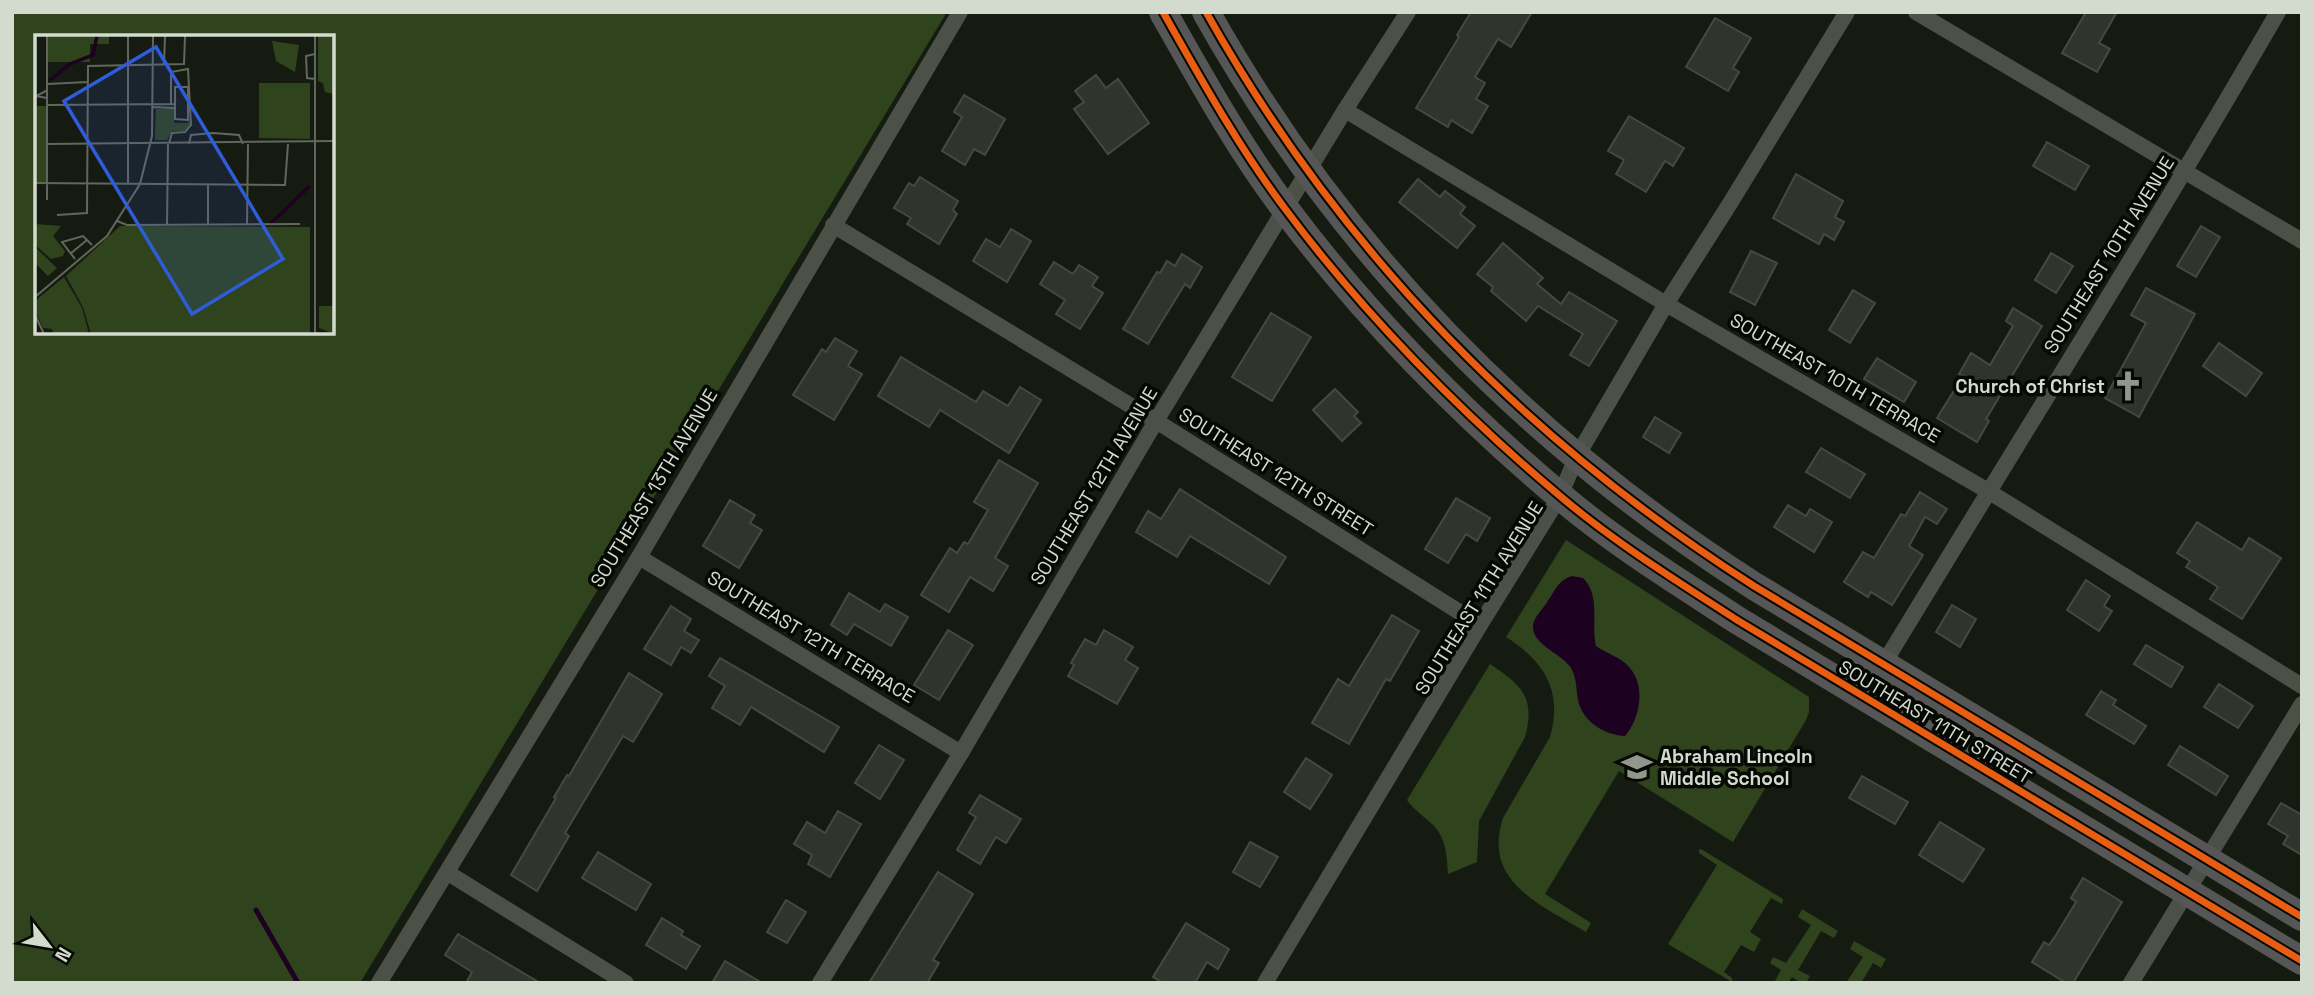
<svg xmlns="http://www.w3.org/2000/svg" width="2314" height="995" font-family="'Space Grotesk',sans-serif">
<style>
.green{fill:#2f441d;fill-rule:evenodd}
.water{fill:#1c0220}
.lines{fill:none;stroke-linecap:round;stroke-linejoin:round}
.stream{stroke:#1c0220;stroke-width:5}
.building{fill:#2f342c;stroke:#444a41;stroke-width:2}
.street{stroke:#4c5148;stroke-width:16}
.highway{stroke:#575656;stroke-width:28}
.cycleway-casing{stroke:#050803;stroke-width:11}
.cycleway{stroke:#e95d12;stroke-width:7}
.labels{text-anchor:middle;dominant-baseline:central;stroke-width:7;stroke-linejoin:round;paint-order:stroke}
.street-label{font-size:19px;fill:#d3dace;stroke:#050803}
.poi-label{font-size:19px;font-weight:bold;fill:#d3dace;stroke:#050803;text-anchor:end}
.inset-river{fill:none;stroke:#1c0220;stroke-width:3.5}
.inset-road{fill:none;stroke:#62675d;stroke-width:2}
.view{fill:#2f5cd7;fill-opacity:0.15;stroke:#2f5cd7;stroke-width:3.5}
.inset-edge{fill:none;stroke:#d3dace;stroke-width:3.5}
</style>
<rect width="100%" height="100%" fill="#161b12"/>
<!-- green -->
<g class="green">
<path d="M12,12H947L360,983H12ZM37,37H332V332H37Z"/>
<path d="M1566,540L1809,697V712L1806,720L1733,842L1619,771L1545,894L1591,923L1586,932C1541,905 1482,882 1503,818L1550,737C1563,691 1545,662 1506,637Z"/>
<path d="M1490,664C1521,685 1536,697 1525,737L1479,821L1477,862L1448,874C1447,856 1446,836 1431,823C1422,815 1414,810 1407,800Z"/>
<polygon points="1701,849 1783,899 1782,904 1771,898 1750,932 1761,939 1754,952 1741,945 1724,972 1732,978 1732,982 1668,944 1717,865 1699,853 1699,850"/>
<polygon points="1802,909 1838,931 1834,938 1821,931 1798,970 1810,976 1806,983 1801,983 1792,977 1788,983 1774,983 1781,970 1770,963 1773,957 1786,963 1811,925 1798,917"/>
<polygon points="1854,941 1886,959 1881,968 1873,963 1861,983 1846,983 1863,957 1850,949"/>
</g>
<!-- water -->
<path class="water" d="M1572,576L1583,578C1601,596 1591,623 1596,646C1607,654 1621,657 1630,668C1646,687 1640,719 1625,736C1604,735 1582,721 1578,700C1576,689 1577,679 1571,668C1563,654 1531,645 1533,625C1534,617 1543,609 1547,602C1556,590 1557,581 1572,576Z"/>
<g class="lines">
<!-- stream -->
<polyline class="stream" points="256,910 298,983"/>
</g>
<!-- building -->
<g class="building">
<polygon points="1471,12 1532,12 1511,47 1498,39 1475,77 1485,83 1476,99 1488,106 1472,133 1451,120 1448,127 1416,108 1459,37 1457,35"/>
<polygon points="2086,12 2117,12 2099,43 2110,49 2097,72 2062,53"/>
<polygon points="1715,18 1751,38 1733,68 1739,72 1728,91 1686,67"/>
<polygon points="1096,75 1106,88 1118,79 1149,123 1108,154 1074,109 1084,102 1075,91"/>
<polygon points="964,95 1005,119 985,155 974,149 965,165 942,151 962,117 954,112"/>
<polygon points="1629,116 1684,148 1673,166 1665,161 1646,192 1616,174 1624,160 1608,151"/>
<polygon points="2047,142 2089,166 2075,190 2033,166"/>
<polygon points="1796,174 1843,201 1835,217 1844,222 1834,240 1824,234 1819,244 1773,218"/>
<polygon points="920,177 958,201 953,210 957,214 939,244 907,224 911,218 894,208 909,183 914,186"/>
<polygon points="1418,179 1440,197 1445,191 1465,207 1460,214 1475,226 1457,248 1399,202"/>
<polygon points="2201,226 2220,237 2196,277 2177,266"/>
<polygon points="1011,229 1031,241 1007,282 973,261 986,239 1000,247"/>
<polygon points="1503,243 1543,278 1537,284 1561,304 1569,292 1617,321 1589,366 1570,355 1583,334 1538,306 1526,321 1491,291 1493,287 1477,274"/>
<polygon points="1751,251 1777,263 1755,305 1730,292"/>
<polygon points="2051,253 2073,266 2056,293 2035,280"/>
<polygon points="1182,254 1202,267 1190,288 1185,284 1148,344 1123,329 1157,272 1160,273 1167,261 1175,266"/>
<polygon points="1054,262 1073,274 1079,265 1098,277 1092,286 1103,293 1080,329 1056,314 1065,300 1040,284"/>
<polygon points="2146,288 2195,314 2139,417 2105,398 2146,323 2131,315"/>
<polygon points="1853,290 1875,303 1850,343 1829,330"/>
<polygon points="2013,308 2042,326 1986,419 1989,421 1977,442 1937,418 1963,376 1959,374 1971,353 1990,365 2013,326 2006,321"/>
<polygon points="1271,313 1311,337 1272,401 1232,377"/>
<polygon points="835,338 857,351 848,366 862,374 834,420 793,395 822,349 826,352"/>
<polygon points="2219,343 2262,373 2246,396 2203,366"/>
<polygon points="901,357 976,402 983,391 1008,406 1020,387 1041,400 1009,453 940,410 929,427 878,396"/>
<polygon points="1877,358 1916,382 1904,402 1864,379"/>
<polygon points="1335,389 1358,412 1354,416 1361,423 1342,441 1313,410"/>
<polygon points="1655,417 1681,433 1669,453 1643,437"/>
<polygon points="1821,448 1865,474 1850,498 1806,472"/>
<polygon points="999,460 1038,483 995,558 1008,566 993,591 970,577 949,612 921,595 950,548 957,553 964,542 968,544 988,510 974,502"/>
<polygon points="1180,489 1286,557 1269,584 1190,536 1177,557 1136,532 1148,511 1161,519"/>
<polygon points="1920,492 1947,509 1937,524 1925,517 1909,546 1923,555 1892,605 1871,592 1868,597 1844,582 1863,552 1874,558 1901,514 1905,516"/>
<polygon points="1456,498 1490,518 1477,541 1466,534 1448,563 1425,549"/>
<polygon points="730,500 755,515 750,523 762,530 739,568 703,546"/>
<polygon points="1788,505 1806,516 1810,509 1832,522 1814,552 1774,527"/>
<polygon points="2197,522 2242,550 2249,538 2281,558 2242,619 2210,599 2218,587 2186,567 2190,561 2177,553"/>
<polygon points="2086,580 2110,596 2104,606 2112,611 2099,631 2067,610"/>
<polygon points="849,593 880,612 885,604 908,617 891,646 854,624 847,635 831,625"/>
<polygon points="1952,605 1976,619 1960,647 1936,632"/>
<polygon points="671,606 691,619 684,631 699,640 691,653 681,647 671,665 644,649"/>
<polygon points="1392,615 1419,631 1390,681 1386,679 1349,744 1312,723 1338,679 1349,686"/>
<polygon points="948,630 973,645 939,700 914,685"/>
<polygon points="1104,630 1133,647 1125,660 1138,668 1117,704 1068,676 1074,665 1071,663 1085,639 1096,645"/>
<polygon points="2146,645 2183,667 2171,687 2134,664"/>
<polygon points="720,658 839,727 824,752 751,707 740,725 712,708 725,686 709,676"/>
<polygon points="629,673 662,694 633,742 623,736 565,833 569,836 537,891 511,875 556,798 554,797 567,775 569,776"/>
<polygon points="2219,684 2253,706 2238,728 2204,707"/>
<polygon points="2101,691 2116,700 2113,705 2146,726 2134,744 2086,715"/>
<polygon points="879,745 904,760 880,799 855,783"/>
<polygon points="2180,746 2228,776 2216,795 2168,765"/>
<polygon points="1306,758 1332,775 1310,809 1284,792"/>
<polygon points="1862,776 1908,802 1895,824 1849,798"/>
<polygon points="980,795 1021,819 1006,843 996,837 980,864 957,850 976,817 969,813"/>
<polygon points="2281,803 2302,815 2302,855 2283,844 2288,836 2268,824"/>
<polygon points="838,811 861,824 830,877 808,864 812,855 794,844 807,822 825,833"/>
<polygon points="1940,822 1984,849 1963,882 1919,855"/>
<polygon points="1250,842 1278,857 1260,887 1233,872"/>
<polygon points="598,852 651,884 636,910 582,878"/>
<polygon points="938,872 973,894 933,960 939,963 927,983 869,983"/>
<polygon points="2083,878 2122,902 2073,983 2066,983 2032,962 2044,942 2049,945 2056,935 2076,902 2071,898"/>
<polygon points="786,900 806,912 787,943 767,932"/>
<polygon points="662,918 683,931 681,935 700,946 686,969 646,945"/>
<polygon points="1186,923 1229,949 1218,969 1207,962 1195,983 1163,983 1153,977"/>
<polygon points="458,934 540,983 466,983 472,972 445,955"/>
<polygon points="725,961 762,983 712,983"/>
</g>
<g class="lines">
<!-- street -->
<g class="street">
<polyline points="1916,12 2302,241"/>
<polyline points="1345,110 1666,304 1988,491 2302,686"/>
<polyline points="833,225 1156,421 1480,625"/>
<polyline points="639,557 961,753"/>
<path d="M1863,698C2001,469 2144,244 2278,12"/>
<polyline points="448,873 626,983"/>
<polyline points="379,983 639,557 960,12"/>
<polyline points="820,983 961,753 1156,421 1345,110 1408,12"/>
<polyline points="1265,983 1480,625 1560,496 1576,458 1666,304 1729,205 1847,12"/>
<polyline points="2131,983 2302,704"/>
</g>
<!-- highway -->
<g class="highway">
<path d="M1163,12C1201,79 1239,148 1286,210C1363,313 1461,413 1560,496C1614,542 1677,581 1737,620L2302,961"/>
<path d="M1206,12C1340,251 1524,439 1754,586L2302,917"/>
</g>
<!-- cycleway casing -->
<g class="cycleway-casing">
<g id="cycleway">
<path d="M1163,12C1201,79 1239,148 1286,210C1363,313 1461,413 1560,496C1614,542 1677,581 1737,620L2302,961"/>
<path d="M1206,12C1340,251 1524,439 1754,586L2302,917"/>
</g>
</g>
<!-- cycleway -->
<use href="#cycleway" class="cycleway"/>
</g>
<!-- icons -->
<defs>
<g id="church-bare" transform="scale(2.415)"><path d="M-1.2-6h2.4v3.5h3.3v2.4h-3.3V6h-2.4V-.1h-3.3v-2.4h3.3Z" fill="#91978c" stroke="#050803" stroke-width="2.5" paint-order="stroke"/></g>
<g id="school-bare" transform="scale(2.415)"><path d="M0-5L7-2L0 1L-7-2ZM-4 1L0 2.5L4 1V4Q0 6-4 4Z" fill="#91978c" stroke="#050803" stroke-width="2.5" paint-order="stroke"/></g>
</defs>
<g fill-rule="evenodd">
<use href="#church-bare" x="2128" y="386"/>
<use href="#school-bare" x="1637" y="767"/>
</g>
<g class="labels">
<!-- street labels -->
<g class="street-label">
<text transform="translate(2109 255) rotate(-58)">SOUTHEAST 10TH AVENUE</text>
<text transform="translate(1835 378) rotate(30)">SOUTHEAST 10TH TERRACE</text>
<text transform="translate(1276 472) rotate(32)">SOUTHEAST 12TH STREET</text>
<text transform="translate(1094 486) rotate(-59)">SOUTHEAST 12TH AVENUE</text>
<text transform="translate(654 488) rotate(-59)">SOUTHEAST 13TH AVENUE</text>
<text transform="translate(1479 598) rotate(-58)">SOUTHEAST 11TH AVENUE</text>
<text transform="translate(811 637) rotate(31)">SOUTHEAST 12TH TERRACE</text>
<text transform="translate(1935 722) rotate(31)">SOUTHEAST 11TH STREET</text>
</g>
<!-- poi labels -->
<g class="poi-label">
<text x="2105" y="386">Church of Christ</text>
<text x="1660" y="756" text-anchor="start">Abraham Lincoln<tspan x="1660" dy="22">Middle School</tspan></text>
</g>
</g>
<!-- overview -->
<g transform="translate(35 35)">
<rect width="299" height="299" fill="#161b12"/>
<path d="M13,1H74V9H55V27H13ZM283,1H299V59L290,57L288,48L283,46ZM237,6L264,10L260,37L241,26ZM224,48H275V104L224,103ZM0,71H11V147H0ZM139,73V88H153L154,82L155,90L149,96H137L132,105H120L121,74ZM0,189L26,191L18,201L30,216L28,221L16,224L0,210ZM85,191L275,192V299H56L48,272L31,241ZM0,212L22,233L13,241L0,228ZM29,242L47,273L54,299H19L17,294L8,293L0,276V266ZM284,271H299V299L284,293Z" fill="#2f441d"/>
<path class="inset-river" d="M14,46L35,29L58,20L62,1M236,188L275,151"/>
<path class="inset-road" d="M12,1V165M280,1V299M129,29L130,1M280,44L272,43L271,21L280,19M13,49L52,47M140,52H153V85L140,84ZM12,63L1,61L13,55M12,70L140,69M118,72L140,73M134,108L137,98L150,97L156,90L153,34L136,37V69M12,109L300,106M154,109L156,100L178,98L204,100L208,109M0,148L250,150L253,109M93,149V1M22,180L52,178L53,31L149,29L150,1M82,186L92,190L265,189M173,189V149M132,190L133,109M212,190L213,109M35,219L52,205M40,224L27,207L48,201L57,210M0,262L72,201L105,149L117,101L118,1M0,280L9,299"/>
<path class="view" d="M121,12L248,224L157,279L29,66Z"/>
<rect width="299" height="299" class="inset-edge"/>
</g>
<!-- border -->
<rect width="2314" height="995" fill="none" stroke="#d3dace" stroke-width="28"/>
<!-- north arrow -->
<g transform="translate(49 946) rotate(121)" stroke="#050803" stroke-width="5" paint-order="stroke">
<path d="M0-5L12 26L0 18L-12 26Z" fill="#d3dace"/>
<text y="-10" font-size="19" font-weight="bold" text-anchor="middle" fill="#d3dace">N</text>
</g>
</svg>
